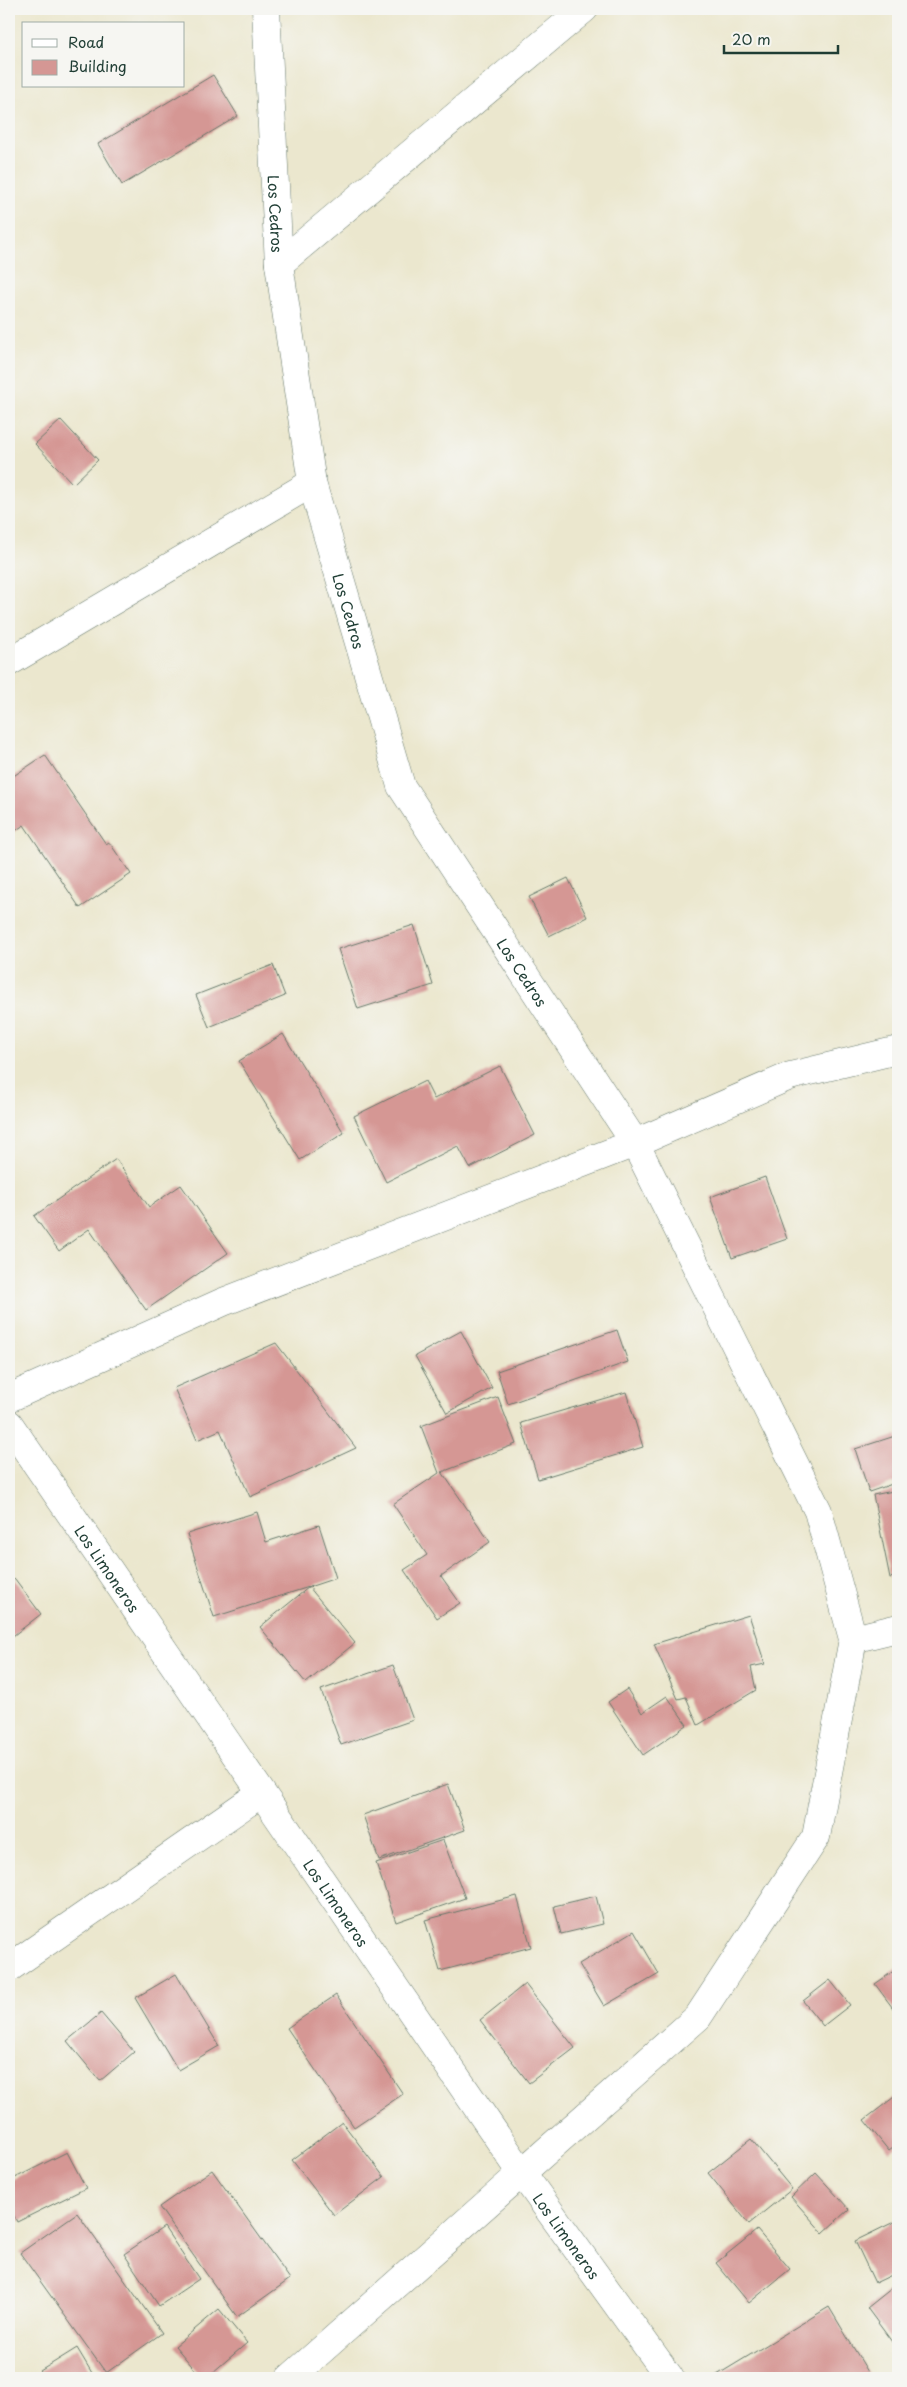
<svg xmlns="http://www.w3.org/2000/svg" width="907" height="2387" font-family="'Playpen Sans',sans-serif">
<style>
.building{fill:#d59794}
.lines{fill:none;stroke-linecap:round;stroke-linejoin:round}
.minor-casing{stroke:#66786a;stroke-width:29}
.minor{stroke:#fff;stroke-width:28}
.labels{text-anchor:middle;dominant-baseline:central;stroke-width:5;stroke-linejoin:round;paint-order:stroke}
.street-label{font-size:15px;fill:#1f3d34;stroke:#f6f6f2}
</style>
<rect width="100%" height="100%" fill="#f6f6f2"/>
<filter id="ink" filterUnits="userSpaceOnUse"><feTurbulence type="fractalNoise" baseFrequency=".02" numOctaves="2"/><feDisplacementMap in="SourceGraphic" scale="10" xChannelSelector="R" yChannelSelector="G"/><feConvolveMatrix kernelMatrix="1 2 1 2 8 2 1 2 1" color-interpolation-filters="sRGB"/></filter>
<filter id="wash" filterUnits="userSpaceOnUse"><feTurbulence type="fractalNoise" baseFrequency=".0096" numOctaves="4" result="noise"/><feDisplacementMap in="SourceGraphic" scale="20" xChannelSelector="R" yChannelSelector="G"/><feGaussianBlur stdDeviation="1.12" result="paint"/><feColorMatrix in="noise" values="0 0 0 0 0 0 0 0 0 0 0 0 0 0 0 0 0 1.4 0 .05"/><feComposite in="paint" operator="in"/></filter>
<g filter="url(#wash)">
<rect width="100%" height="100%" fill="#ebe7ce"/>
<g id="blocks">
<!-- building -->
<g class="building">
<polygon points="213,75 238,116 122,185 98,144"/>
<polygon points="61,420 98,460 73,484 35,444"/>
<polygon points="45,755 106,844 109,842 131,874 80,908 24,825 9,835 9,779"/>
<polygon points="568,878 587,917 549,936 529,897"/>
<polygon points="414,925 433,985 358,1009 338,949"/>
<polygon points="273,965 285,996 209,1027 196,995"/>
<polygon points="283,1034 344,1133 300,1160 239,1061"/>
<polygon points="500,1066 535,1135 470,1168 458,1146 386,1182 354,1116 425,1081 434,1099"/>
<polygon points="116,1159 149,1207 181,1185 228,1253 146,1310 89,1229 59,1251 34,1216"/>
<polygon points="765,1177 787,1239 732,1258 710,1197"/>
<polygon points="898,1301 898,1323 897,1323 894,1302"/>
<polygon points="617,1330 628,1362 508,1404 497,1371"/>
<polygon points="461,1331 492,1388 447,1413 415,1356"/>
<polygon points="276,1343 356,1448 250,1497 220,1430 197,1440 174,1388"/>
<polygon points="626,1392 643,1447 538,1479 521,1423"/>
<polygon points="498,1397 516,1444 442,1472 490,1542 441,1576 460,1603 437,1618 404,1570 427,1555 393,1504 439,1473 421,1426"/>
<polygon points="898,1435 898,1482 869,1492 855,1449"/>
<polygon points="898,1490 898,1576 890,1578 873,1495"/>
<polygon points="257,1512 266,1542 319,1525 336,1578 309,1587 355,1643 306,1683 260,1627 309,1587 214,1617 187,1534"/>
<polygon points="15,1579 41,1614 9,1639 9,1584"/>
<polygon points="749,1615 765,1664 751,1667 756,1690 698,1725 686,1697 678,1699 654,1644"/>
<polygon points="393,1665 413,1720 341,1745 321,1690"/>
<polygon points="627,1689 642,1713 667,1696 687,1725 643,1755 608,1702"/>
<polygon points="448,1784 465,1830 379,1860 363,1815"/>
<polygon points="443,1840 465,1898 396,1922 376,1863"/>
<polygon points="517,1896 531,1947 440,1971 425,1920"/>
<polygon points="596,1896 603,1924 561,1934 554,1906"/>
<polygon points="634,1931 659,1974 604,2006 579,1964"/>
<polygon points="898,1968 898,2015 875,1984"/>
<polygon points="176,1974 219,2046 178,2070 135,1998"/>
<polygon points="830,1980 850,2005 823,2026 803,2001"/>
<polygon points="525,1984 575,2048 529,2083 480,2020"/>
<polygon points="336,1995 403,2094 354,2127 287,2028"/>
<polygon points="101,2013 134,2052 100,2081 67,2041"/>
<polygon points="898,2094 898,2144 889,2151 864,2120"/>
<polygon points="342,2122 384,2177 334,2215 292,2160"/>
<polygon points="751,2139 792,2189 749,2224 708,2173"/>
<polygon points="67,2152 86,2188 17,2222 9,2206 9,2181"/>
<polygon points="212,2170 290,2279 237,2317 159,2207"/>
<polygon points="816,2173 849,2209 823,2233 791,2197"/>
<polygon points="77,2213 162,2333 106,2373 20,2253"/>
<polygon points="898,2220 898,2272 875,2283 855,2241"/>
<polygon points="164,2227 199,2279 159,2306 124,2254"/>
<polygon points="757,2230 790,2269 749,2303 716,2263"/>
<polygon points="892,2288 898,2296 898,2350 867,2308"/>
<polygon points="829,2307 871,2377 869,2378 712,2378"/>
<polygon points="219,2309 247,2343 206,2378 202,2378 175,2346"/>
<polygon points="77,2348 95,2378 44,2378 40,2371"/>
</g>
</g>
</g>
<g filter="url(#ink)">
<use href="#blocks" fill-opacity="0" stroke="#66786a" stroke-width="1"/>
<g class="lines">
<!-- minor casing -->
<g class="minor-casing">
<g id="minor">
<path id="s1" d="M266,9L279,264L312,483L401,786L635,1143L818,1511L853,1639L816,1837L698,2017L290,2378"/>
<polyline points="279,264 584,9"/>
<polyline points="9,662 312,483"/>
<polyline points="9,1398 223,1302 635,1143 790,1076 898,1050"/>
<path id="s2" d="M9,1424L522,2173L670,2378"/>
<polyline points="853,1639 898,1628"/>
<polyline points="9,1968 260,1794"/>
</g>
</g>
<!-- minor -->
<use href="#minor" class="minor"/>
</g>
</g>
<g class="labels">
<!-- street labels -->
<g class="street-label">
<text stroke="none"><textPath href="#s1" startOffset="205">Los Cedros</textPath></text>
<text stroke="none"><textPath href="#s1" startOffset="610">Los Cedros</textPath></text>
<text stroke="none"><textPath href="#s1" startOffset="1015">Los Cedros</textPath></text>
<text stroke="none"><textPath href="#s2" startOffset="175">Los Limoneros</textPath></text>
<text stroke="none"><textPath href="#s2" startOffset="580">Los Limoneros</textPath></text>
<text stroke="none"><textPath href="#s2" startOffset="985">Los Limoneros</textPath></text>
</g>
</g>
<!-- margin -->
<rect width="907" height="2387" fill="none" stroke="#f6f6f2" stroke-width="30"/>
<!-- legend -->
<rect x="22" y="22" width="162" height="65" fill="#f6f6f2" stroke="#a0aca6"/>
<rect x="32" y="39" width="25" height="8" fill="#ffffff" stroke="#a0aca6"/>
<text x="68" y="48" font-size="15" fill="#1f3d34">Road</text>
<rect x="32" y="60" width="25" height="15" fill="#d59794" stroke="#a0aca6"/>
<text x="68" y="72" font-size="15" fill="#1f3d34">Building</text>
<!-- scale -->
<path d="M724 45v8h114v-8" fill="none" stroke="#1f3d34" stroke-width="2.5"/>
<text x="732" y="45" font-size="15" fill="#1f3d34" stroke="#f6f6f2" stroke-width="4" paint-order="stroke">20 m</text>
</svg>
